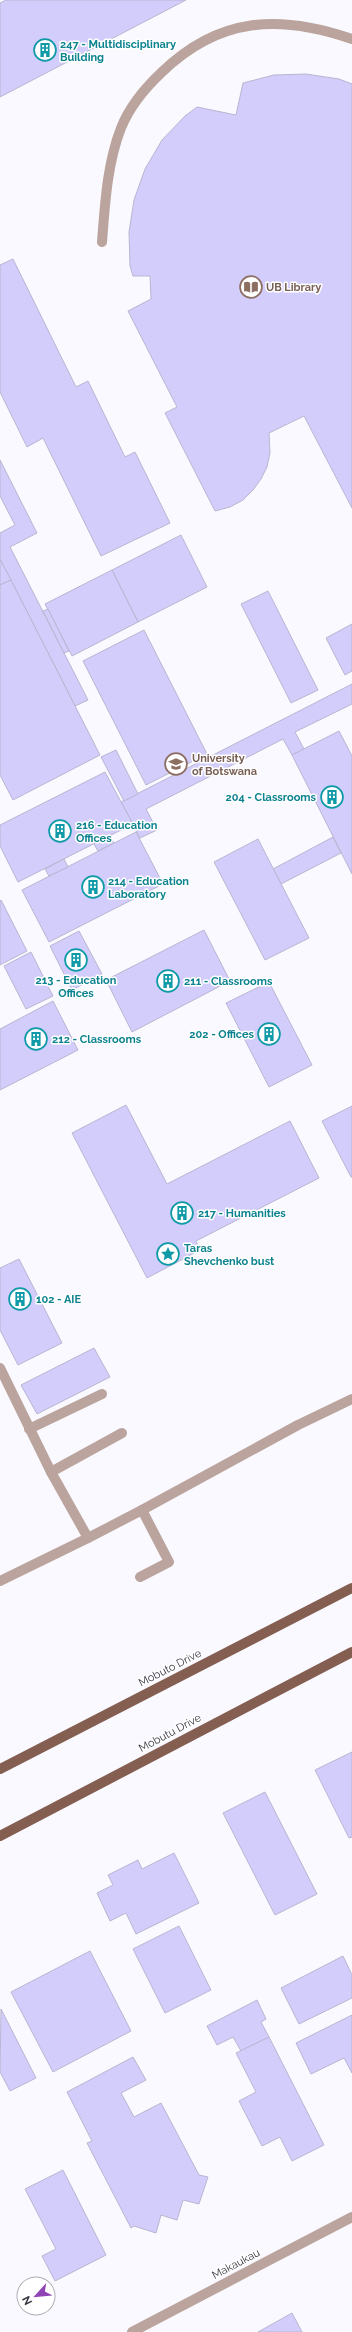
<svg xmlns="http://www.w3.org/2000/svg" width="352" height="2332" font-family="Raleway,sans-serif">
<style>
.building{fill:#d3cdfb;stroke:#b9b5d1}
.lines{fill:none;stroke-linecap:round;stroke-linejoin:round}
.minor{stroke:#bba49d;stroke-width:10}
.major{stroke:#845e51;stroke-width:10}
.labels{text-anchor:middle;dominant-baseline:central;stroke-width:3;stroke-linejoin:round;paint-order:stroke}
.culture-label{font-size:11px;font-weight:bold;fill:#0d838f;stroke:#fff;text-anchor:start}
.education-label{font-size:11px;font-weight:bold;fill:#785e54;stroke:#fff;text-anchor:start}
.street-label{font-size:11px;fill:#363540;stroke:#fff}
</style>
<rect width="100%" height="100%" fill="#f9f9ff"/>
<!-- building -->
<g class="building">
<polygon points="6,0 186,0 0,97 0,3"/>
<polygon points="306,74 339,79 352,84 352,508 304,416 269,433 270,453 267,467 261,479 253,490 243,500 230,507 215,511 165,413 177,407 128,311 151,299 150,276 133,276 130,266 129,232 134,200 145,169 162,140 185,116 197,107 236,115 243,83 274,75"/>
<polygon points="13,259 76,387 88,381 125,457 135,452 170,523 101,556 43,438 27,447 0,392 0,265"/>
<polygon points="0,460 37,533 10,547 88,700 75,706 0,559 0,533 15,525 0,496"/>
<polygon points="181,535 207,587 138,622 112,570"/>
<polygon points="0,559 11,580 0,585"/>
<polygon points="112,570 138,622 72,656 45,604"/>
<polygon points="11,580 100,755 13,800 0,775 0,585"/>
<polygon points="268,591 318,690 291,703 241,604"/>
<polygon points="48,609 69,651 64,653 43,611"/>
<polygon points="352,624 352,671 345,675 326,638"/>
<polygon points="144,630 207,754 146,785 83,661"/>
<polygon points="352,684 352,704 295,732 304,749 292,755 283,739 146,809 157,830 140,838 121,802"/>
<polygon points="339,731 352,756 352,874 292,755"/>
<polygon points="116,750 138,794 124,801 101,757"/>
<polygon points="105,772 133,824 18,882 0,846 0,825"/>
<polygon points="136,832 163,884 49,942 22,890"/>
<polygon points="110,836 114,843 98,851 94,844"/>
<polygon points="333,837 341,853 281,884 273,869"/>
<polygon points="258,839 309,938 265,960 214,862"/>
<polygon points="64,859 68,867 49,876 45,869"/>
<polygon points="1,900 27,951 0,965 0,901"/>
<polygon points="204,930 230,981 132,1032 106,980"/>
<polygon points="79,931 102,974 72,990 50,946"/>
<polygon points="31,952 53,996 26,1009 4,966"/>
<polygon points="269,982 312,1065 269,1087 226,1003"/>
<polygon points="53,1001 78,1050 0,1090 0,1029"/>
<polygon points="126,1105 167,1184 290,1121 319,1178 196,1241 200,1250 147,1278 72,1133"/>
<polygon points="352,1106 352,1177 351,1177 322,1121"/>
<polygon points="19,1259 62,1343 18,1365 0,1330 0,1268"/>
<polygon points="94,1348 110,1377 37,1414 21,1385"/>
<polygon points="352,1752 352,1837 349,1838 315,1770"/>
<polygon points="265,1792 317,1894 275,1915 223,1813"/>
<polygon points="174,1853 199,1903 136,1934 126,1913 110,1921 97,1893 113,1885 108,1875 138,1860 142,1869"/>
<polygon points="179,1926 211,1990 165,2013 133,1949"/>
<polygon points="90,1951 131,2031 53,2072 11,1992"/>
<polygon points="343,1956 352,1975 352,1998 299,2024 281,1988"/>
<polygon points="257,2000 266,2019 261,2022 269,2037 241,2051 233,2037 217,2045 207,2026"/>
<polygon points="1,2009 36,2078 10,2091 0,2072"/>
<polygon points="352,2015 352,2073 344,2058 311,2074 296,2043"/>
<polygon points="269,2037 324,2145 292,2161 280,2137 262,2146 239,2101 256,2092 236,2053"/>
<polygon points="133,2057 146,2080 121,2093 134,2117 161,2103 199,2175 208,2177 199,2204 183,2200 177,2220 161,2215 156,2233 134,2226 131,2228 87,2143 92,2141 67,2092"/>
<polygon points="63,2170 106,2255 55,2281 42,2256 56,2249 25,2189"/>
<polygon points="292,2313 302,2332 258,2332"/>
</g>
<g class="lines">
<!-- minor -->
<g class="minor">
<path d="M102,242C105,204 107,164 121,128C129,108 146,87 162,72C219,17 279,14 352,39"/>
<polyline points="0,1368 51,1472 88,1538 0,1581"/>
<polyline points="29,1429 102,1394"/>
<polyline points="51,1472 122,1433"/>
<polyline points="142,1510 298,1425 352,1399"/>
<polyline points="88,1538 142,1510 169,1562 140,1577"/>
<polyline points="132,2332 352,2217"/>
</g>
<!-- major -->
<g class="major">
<polyline points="0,1769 352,1588"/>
<polyline points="0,1836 352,1652"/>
</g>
</g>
<!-- icons -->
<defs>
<g id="building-ring" transform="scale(1.15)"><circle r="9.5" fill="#fff" stroke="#0f9aa8" stroke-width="1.5"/><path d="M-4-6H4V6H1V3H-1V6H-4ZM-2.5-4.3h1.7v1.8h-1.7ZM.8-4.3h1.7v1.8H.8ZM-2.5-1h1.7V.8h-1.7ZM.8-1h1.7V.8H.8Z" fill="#0f9aa8"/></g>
<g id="library-ring" transform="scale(1.15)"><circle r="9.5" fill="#fff" stroke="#8d6e63" stroke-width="1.5"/><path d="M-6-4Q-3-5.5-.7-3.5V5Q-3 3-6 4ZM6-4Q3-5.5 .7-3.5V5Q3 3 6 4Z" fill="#8d6e63"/></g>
<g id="university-ring" transform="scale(1.15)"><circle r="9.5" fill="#fff" stroke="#8d6e63" stroke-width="1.5"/><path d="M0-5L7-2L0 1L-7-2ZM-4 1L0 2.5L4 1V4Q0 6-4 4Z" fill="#8d6e63"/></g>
<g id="sight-ring" transform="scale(1.15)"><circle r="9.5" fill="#fff" stroke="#0f9aa8" stroke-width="1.5"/><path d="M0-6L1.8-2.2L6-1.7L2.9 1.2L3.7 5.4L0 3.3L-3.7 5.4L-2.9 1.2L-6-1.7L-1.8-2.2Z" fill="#0f9aa8"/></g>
</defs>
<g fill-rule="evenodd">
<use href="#building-ring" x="45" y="50"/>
<use href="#library-ring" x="251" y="287"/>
<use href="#university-ring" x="176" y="764"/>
<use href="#building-ring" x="332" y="797"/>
<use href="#building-ring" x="60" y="831"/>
<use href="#building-ring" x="93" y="887"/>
<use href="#building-ring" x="76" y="960"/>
<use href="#building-ring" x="168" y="981"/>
<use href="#building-ring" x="269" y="1034"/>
<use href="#building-ring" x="36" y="1039"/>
<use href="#building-ring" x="182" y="1213"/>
<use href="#sight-ring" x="168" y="1254"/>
<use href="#building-ring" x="20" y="1299"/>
</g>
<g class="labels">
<!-- culture labels -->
<g class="culture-label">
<text x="60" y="44">247 - Multidisciplinary<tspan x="60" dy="13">Building</tspan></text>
<text x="316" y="797" text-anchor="end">204 - Classrooms</text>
<text x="76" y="825">216 - Education<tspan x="76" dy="13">Offices</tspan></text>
<text x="108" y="881">214 - Education<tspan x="108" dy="13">Laboratory</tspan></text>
<text x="76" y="980" text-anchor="middle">213 - Education<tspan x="76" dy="13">Offices</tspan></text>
<text x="184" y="981">211 - Classrooms</text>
<text x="254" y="1034" text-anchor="end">202 - Offices</text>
<text x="52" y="1039">212 - Classrooms</text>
<text x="198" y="1213">217 - Humanities</text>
<text x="184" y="1248">Taras<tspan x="184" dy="13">Shevchenko bust</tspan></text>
<text x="36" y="1299">102 - AIE</text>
</g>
<!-- education labels -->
<g class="education-label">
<text x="266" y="287">UB Library</text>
<text x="192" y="758">University<tspan x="192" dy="13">of Botswana</tspan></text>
</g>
<!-- street labels -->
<g class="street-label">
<text transform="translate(170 1668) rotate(-27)">Mobuto Drive</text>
<text transform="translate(170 1733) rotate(-28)">Mobutu Drive</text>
<text transform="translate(236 2264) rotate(-28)">Makaukau</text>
</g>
</g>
<!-- north arrow -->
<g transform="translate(36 2296) rotate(243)"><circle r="19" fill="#ffffff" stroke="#afaeb3"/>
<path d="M0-3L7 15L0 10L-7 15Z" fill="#9045b7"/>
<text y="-6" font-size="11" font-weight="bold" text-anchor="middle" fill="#363540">N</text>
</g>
</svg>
